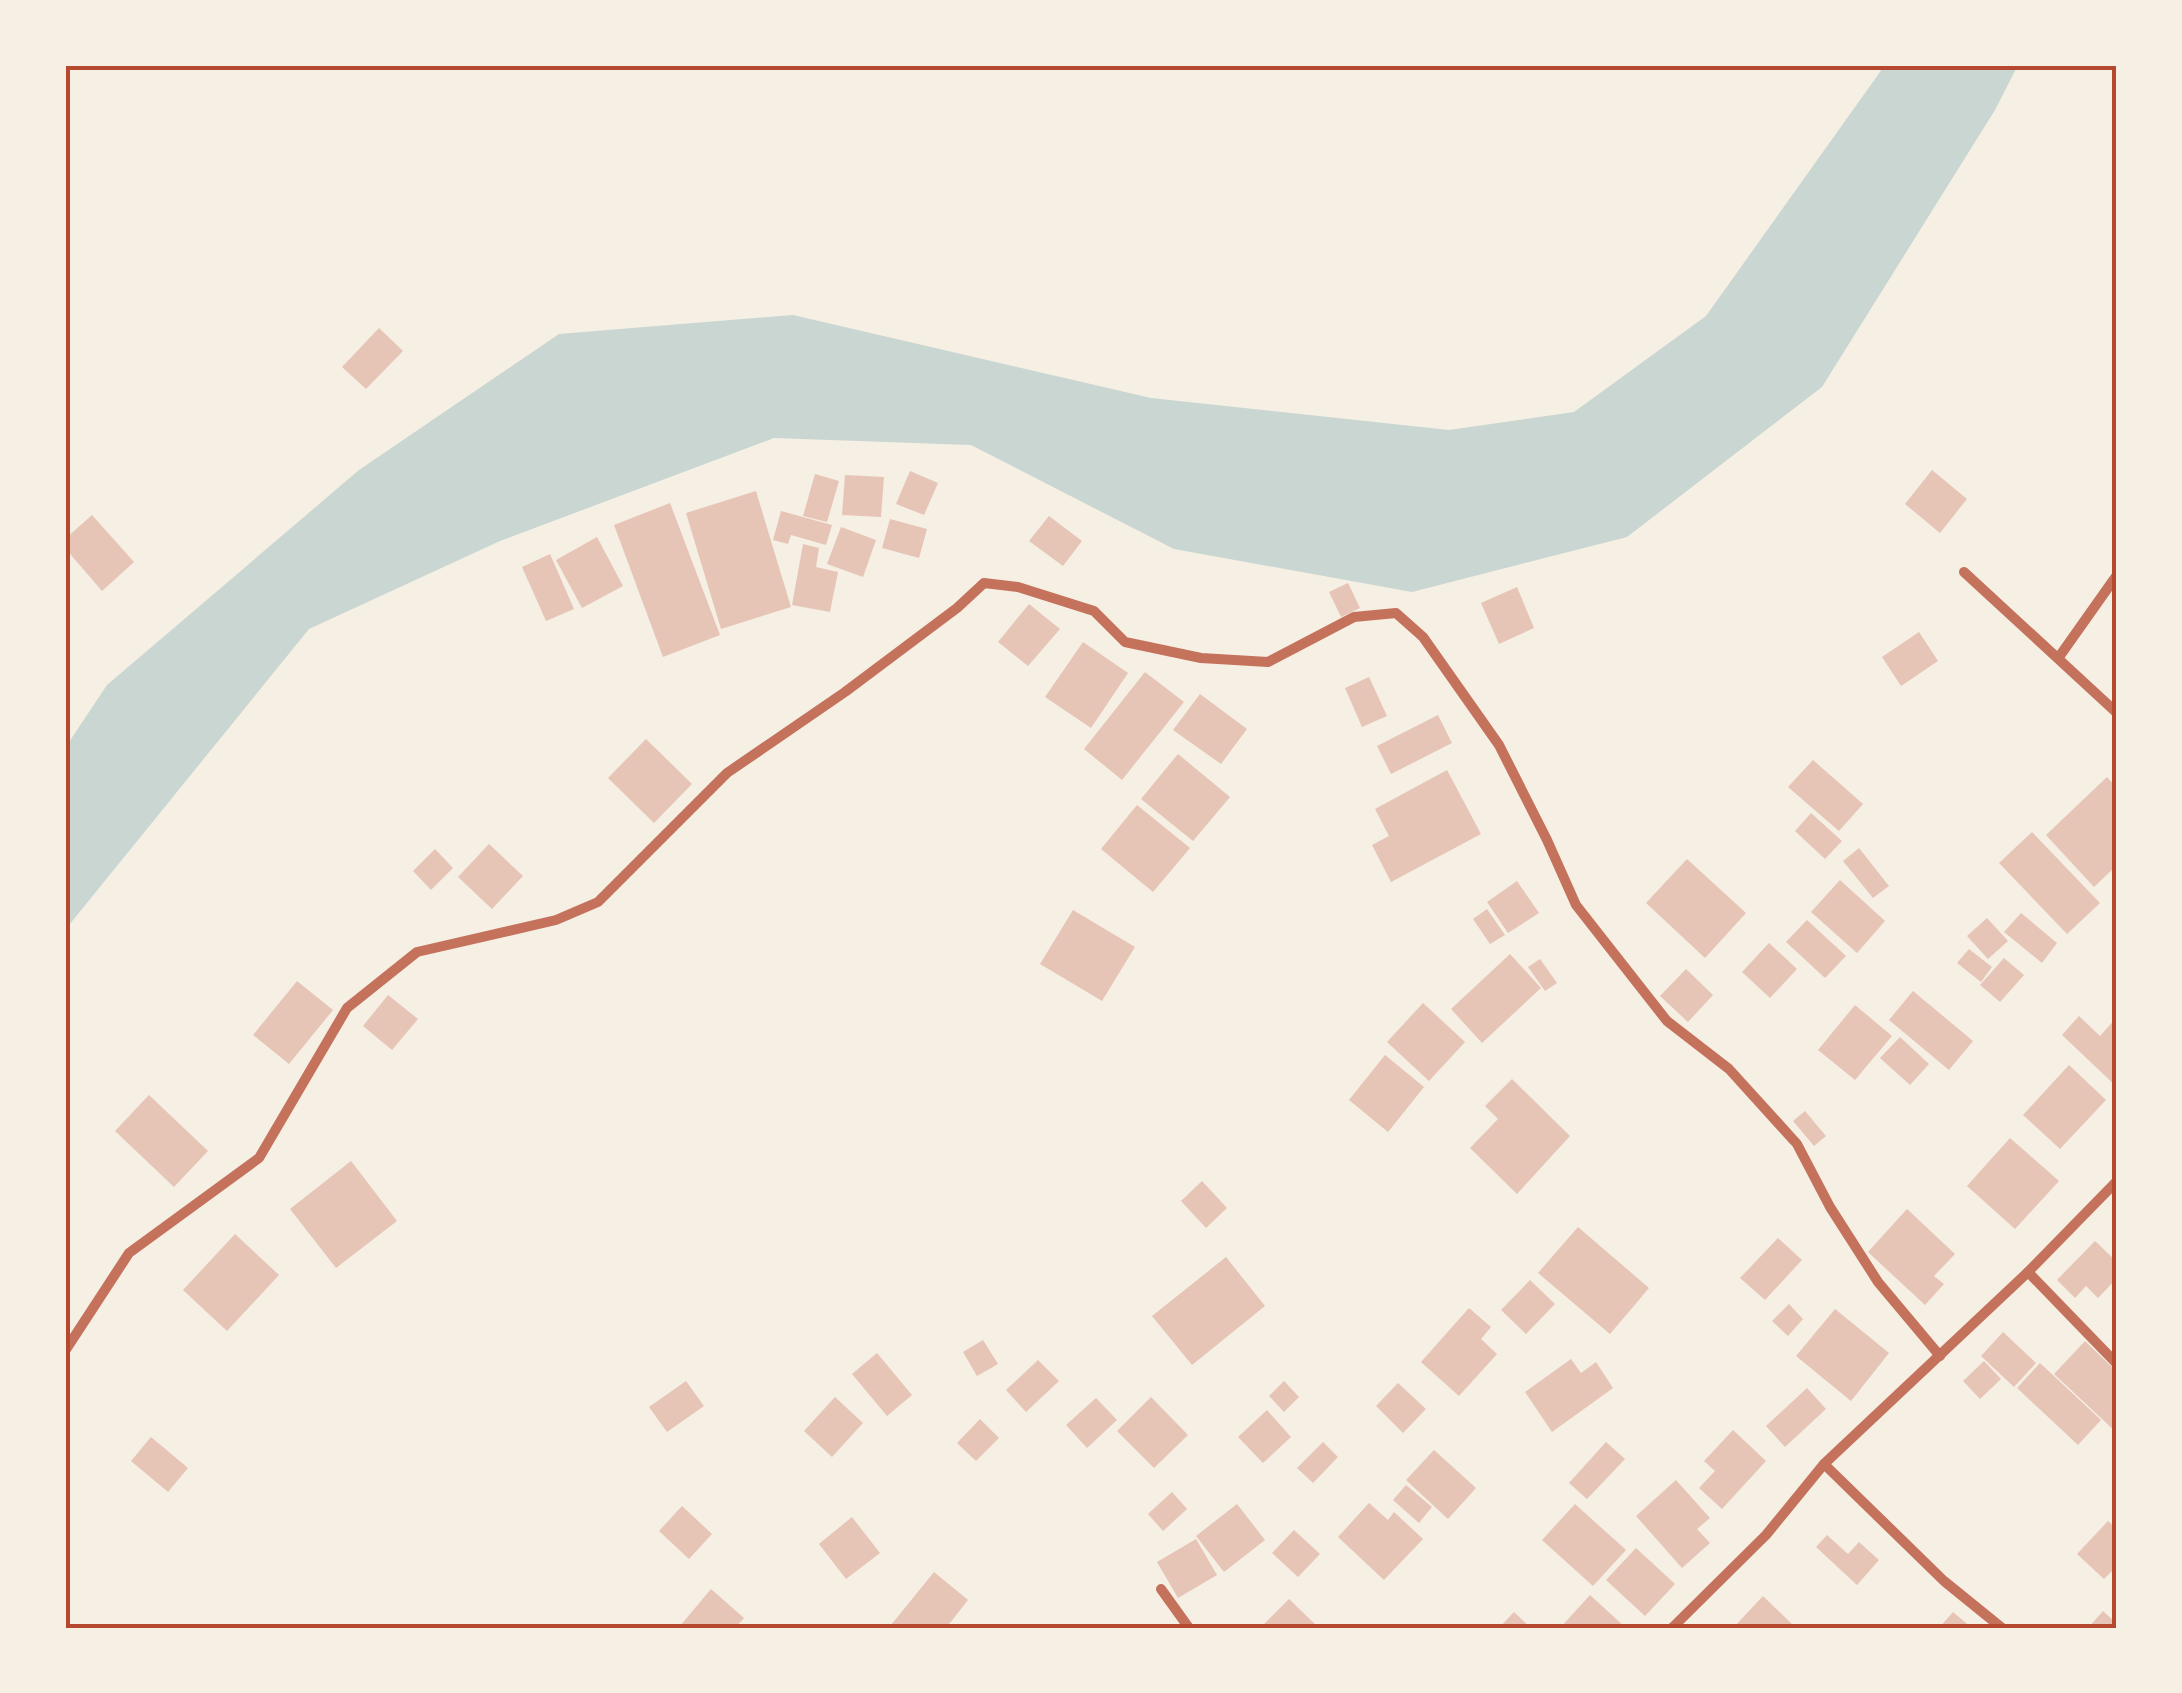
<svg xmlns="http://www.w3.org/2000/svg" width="2182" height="1693" font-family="Barlow,sans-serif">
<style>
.water{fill:#c9d6d2}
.building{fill:#e6c5b7}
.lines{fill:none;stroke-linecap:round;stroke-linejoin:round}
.minor{stroke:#c5725c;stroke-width:10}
.neatline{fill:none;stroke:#b5482f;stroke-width:4}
</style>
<rect width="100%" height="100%" fill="#f6efe4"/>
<!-- water -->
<polygon class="water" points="1885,65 2018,65 1995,110 1822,387 1627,537 1412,592 1174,549 971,445 774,438 500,541 309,629 65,930 65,748 107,685 359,470 559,334 793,315 1151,398 1449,430 1574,412 1706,316"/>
<!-- building -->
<g class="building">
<polygon points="379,328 403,351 366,389 342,367"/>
<polygon points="1932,470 1967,499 1940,533 1905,504"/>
<polygon points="910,471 938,483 924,515 896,504"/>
<polygon points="815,474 839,481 827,522 803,516"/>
<polygon points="845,475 884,477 881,517 842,515"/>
<polygon points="756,491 791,607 721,629 686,513"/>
<polygon points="670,503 720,635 663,657 614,525"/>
<polygon points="781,511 832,525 826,545 791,535 788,544 773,540"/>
<polygon points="92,515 134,562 102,591 65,548 65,539"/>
<polygon points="1049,516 1082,541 1063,566 1029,541"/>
<polygon points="890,519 927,529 919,558 882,548"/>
<polygon points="841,527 876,540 863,577 827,564"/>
<polygon points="597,537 623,586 582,608 556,560"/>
<polygon points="803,544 819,548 816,567 838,572 830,612 792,605"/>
<polygon points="550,554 574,609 546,621 522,567"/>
<polygon points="1348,583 1360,608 1341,617 1329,592"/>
<polygon points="1517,587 1534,628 1499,644 1481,603"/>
<polygon points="1029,604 1060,629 1028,666 998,642"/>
<polygon points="1919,632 1938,661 1901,686 1882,657"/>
<polygon points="1083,642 1128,673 1091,728 1045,697"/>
<polygon points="1145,672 1184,702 1122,780 1084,749"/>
<polygon points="1369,677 1387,716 1362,727 1345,688"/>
<polygon points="1200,694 1247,729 1221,764 1173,730"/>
<polygon points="1438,715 1452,743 1391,774 1377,746"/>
<polygon points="646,739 692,784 654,823 608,778"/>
<polygon points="1178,754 1230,797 1193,841 1141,799"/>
<polygon points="1813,760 1863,804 1839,831 1788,787"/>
<polygon points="1447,770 1481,834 1391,882 1372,845 1389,836 1375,809"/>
<polygon points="2107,777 2117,788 2117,865 2094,887 2046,835"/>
<polygon points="1137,805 1190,848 1153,892 1101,849"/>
<polygon points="1811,813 1842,841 1825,859 1795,831"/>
<polygon points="2032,832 2100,903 2067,934 1999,863"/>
<polygon points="489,844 523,876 492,909 458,877"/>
<polygon points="1859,848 1889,886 1873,898 1843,861"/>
<polygon points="435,849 453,868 431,890 413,871"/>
<polygon points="1687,859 1746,913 1705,958 1646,903"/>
<polygon points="1840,880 1885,921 1857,953 1811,912"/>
<polygon points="1517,881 1539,913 1508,933 1487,902"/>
<polygon points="1487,909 1505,935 1490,944 1473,919"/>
<polygon points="1073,910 1135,947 1102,1001 1040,964"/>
<polygon points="2021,913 2057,943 2042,963 2004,932"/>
<polygon points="1987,918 2008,941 1988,959 1967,936"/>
<polygon points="1807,920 1846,956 1825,978 1786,942"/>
<polygon points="1769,943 1797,969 1770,998 1742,972"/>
<polygon points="1969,949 1992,967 1981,982 1957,963"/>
<polygon points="1510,954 1541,988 1482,1043 1451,1009"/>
<polygon points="2004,958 2024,975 2000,1002 1980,985"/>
<polygon points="1540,959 1557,983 1545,991 1528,967"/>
<polygon points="1686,969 1713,995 1688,1022 1660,996"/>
<polygon points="297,981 333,1010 289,1064 253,1035"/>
<polygon points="1913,991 1973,1041 1949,1070 1889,1020"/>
<polygon points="388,995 418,1019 392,1050 363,1026"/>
<polygon points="1423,1003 1465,1042 1429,1081 1387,1042"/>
<polygon points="1855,1005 1892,1036 1855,1080 1818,1050"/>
<polygon points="2079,1016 2100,1036 2117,1017 2117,1087 2062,1035"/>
<polygon points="1900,1037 1929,1064 1910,1085 1880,1058"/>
<polygon points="1385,1055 1424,1087 1388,1132 1349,1100"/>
<polygon points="2069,1065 2106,1100 2060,1149 2023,1115"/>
<polygon points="1512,1079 1570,1136 1517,1194 1470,1148 1498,1119 1485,1106"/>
<polygon points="149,1095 208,1151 174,1187 115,1131"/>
<polygon points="1805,1111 1826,1136 1814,1146 1793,1121"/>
<polygon points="2010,1138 2059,1181 2015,1229 1967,1186"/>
<polygon points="351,1161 397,1221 336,1268 290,1209"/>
<polygon points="1202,1181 1227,1208 1206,1228 1181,1201"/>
<polygon points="1907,1209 1955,1254 1934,1276 1944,1284 1925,1305 1868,1252"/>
<polygon points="1578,1227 1649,1288 1610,1334 1538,1273"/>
<polygon points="235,1234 279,1275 227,1331 183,1290"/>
<polygon points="1778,1238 1802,1260 1765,1300 1740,1278"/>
<polygon points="2095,1241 2117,1262 2117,1278 2098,1298 2086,1286 2075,1298 2057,1280"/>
<polygon points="1226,1257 1265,1306 1192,1365 1152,1316"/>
<polygon points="1530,1280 1555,1304 1526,1334 1501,1310"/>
<polygon points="1789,1304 1803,1319 1788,1336 1772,1321"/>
<polygon points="1469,1308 1491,1327 1481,1339 1497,1354 1459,1396 1421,1362"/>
<polygon points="1835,1309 1889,1353 1851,1401 1796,1356"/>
<polygon points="2003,1332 2036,1363 2014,1387 1981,1356"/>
<polygon points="983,1340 998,1364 977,1376 963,1352"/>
<polygon points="2085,1341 2117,1372 2117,1433 2054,1374"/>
<polygon points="877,1353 912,1395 887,1416 852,1374"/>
<polygon points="1571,1359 1581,1373 1596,1362 1613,1388 1552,1432 1525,1392"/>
<polygon points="1038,1360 1059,1381 1026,1412 1006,1390"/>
<polygon points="1984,1361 2001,1379 1980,1399 1963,1381"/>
<polygon points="2040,1363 2101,1420 2078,1445 2017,1388"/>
<polygon points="686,1381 704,1406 667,1432 649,1407"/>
<polygon points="1284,1381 1299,1397 1284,1412 1269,1396"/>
<polygon points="1398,1383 1426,1409 1403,1433 1376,1406"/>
<polygon points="1807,1388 1826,1409 1785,1447 1766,1426"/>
<polygon points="835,1397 863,1423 832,1457 804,1431"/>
<polygon points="1151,1397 1188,1435 1154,1468 1117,1431"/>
<polygon points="1096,1398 1117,1420 1087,1448 1066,1425"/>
<polygon points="1267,1410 1291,1437 1263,1463 1238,1437"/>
<polygon points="980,1419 999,1438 976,1461 957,1443"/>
<polygon points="1733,1430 1766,1461 1722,1509 1699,1488 1715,1471 1704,1461"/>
<polygon points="151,1437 188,1468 168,1492 131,1461"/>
<polygon points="1323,1442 1338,1457 1313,1483 1297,1468"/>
<polygon points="1606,1442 1625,1459 1587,1499 1569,1483"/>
<polygon points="1434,1450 1476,1488 1448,1519 1406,1480"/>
<polygon points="1676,1480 1710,1518 1697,1529 1710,1543 1682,1568 1636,1516"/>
<polygon points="1406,1485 1432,1507 1419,1523 1393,1500"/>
<polygon points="1172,1492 1187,1509 1163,1531 1148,1514"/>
<polygon points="1369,1503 1388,1520 1394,1512 1423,1539 1384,1580 1338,1537"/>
<polygon points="1237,1504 1265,1540 1224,1572 1196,1536"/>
<polygon points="1575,1504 1626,1550 1593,1586 1542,1540"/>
<polygon points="682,1506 712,1534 689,1559 659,1531"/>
<polygon points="852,1517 880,1553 846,1579 819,1544"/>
<polygon points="2108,1521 2117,1529 2117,1566 2104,1579 2077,1554"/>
<polygon points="1294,1530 1320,1554 1298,1577 1272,1553"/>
<polygon points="1827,1535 1848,1554 1859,1542 1879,1560 1857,1585 1816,1547"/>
<polygon points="1196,1539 1217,1575 1178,1598 1157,1562"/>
<polygon points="1636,1548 1675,1584 1645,1616 1606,1580"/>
<polygon points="934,1572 968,1600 946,1628 895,1628 891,1625"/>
<polygon points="711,1589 744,1618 735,1628 683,1628 680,1626"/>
<polygon points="1590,1595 1626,1628 1560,1628"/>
<polygon points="1763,1596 1796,1628 1733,1628"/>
<polygon points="1289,1599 1319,1628 1260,1628"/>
<polygon points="2103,1611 2117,1624 2117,1628 2088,1628"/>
<polygon points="1514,1612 1531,1628 1499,1628"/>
<polygon points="1953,1612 1972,1628 1939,1628"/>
</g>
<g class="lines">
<!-- minor -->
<g class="minor">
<polyline points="1964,572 2117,713"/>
<polyline points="2059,657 2117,575"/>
<polyline points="2028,1272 2117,1364"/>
<polyline points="65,1351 129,1253 259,1158 347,1008 417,952 556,920 598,902 727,773 845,692 957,608 984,583 1018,587 1094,611 1125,642 1201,658 1268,662 1354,617 1396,613 1423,637 1499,745 1547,840 1576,905 1667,1021 1729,1069 1797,1144 1830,1207 1878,1282 1940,1356"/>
<polyline points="1824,1464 1944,1581 2002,1628"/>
<polyline points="1161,1589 1189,1628"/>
<polyline points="1672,1628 1766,1535 1824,1464 2028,1272 2117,1181"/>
</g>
</g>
<!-- border -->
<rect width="2182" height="1693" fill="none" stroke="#f6efe4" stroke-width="135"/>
<rect x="68" y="68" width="2046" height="1558" class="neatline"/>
</svg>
